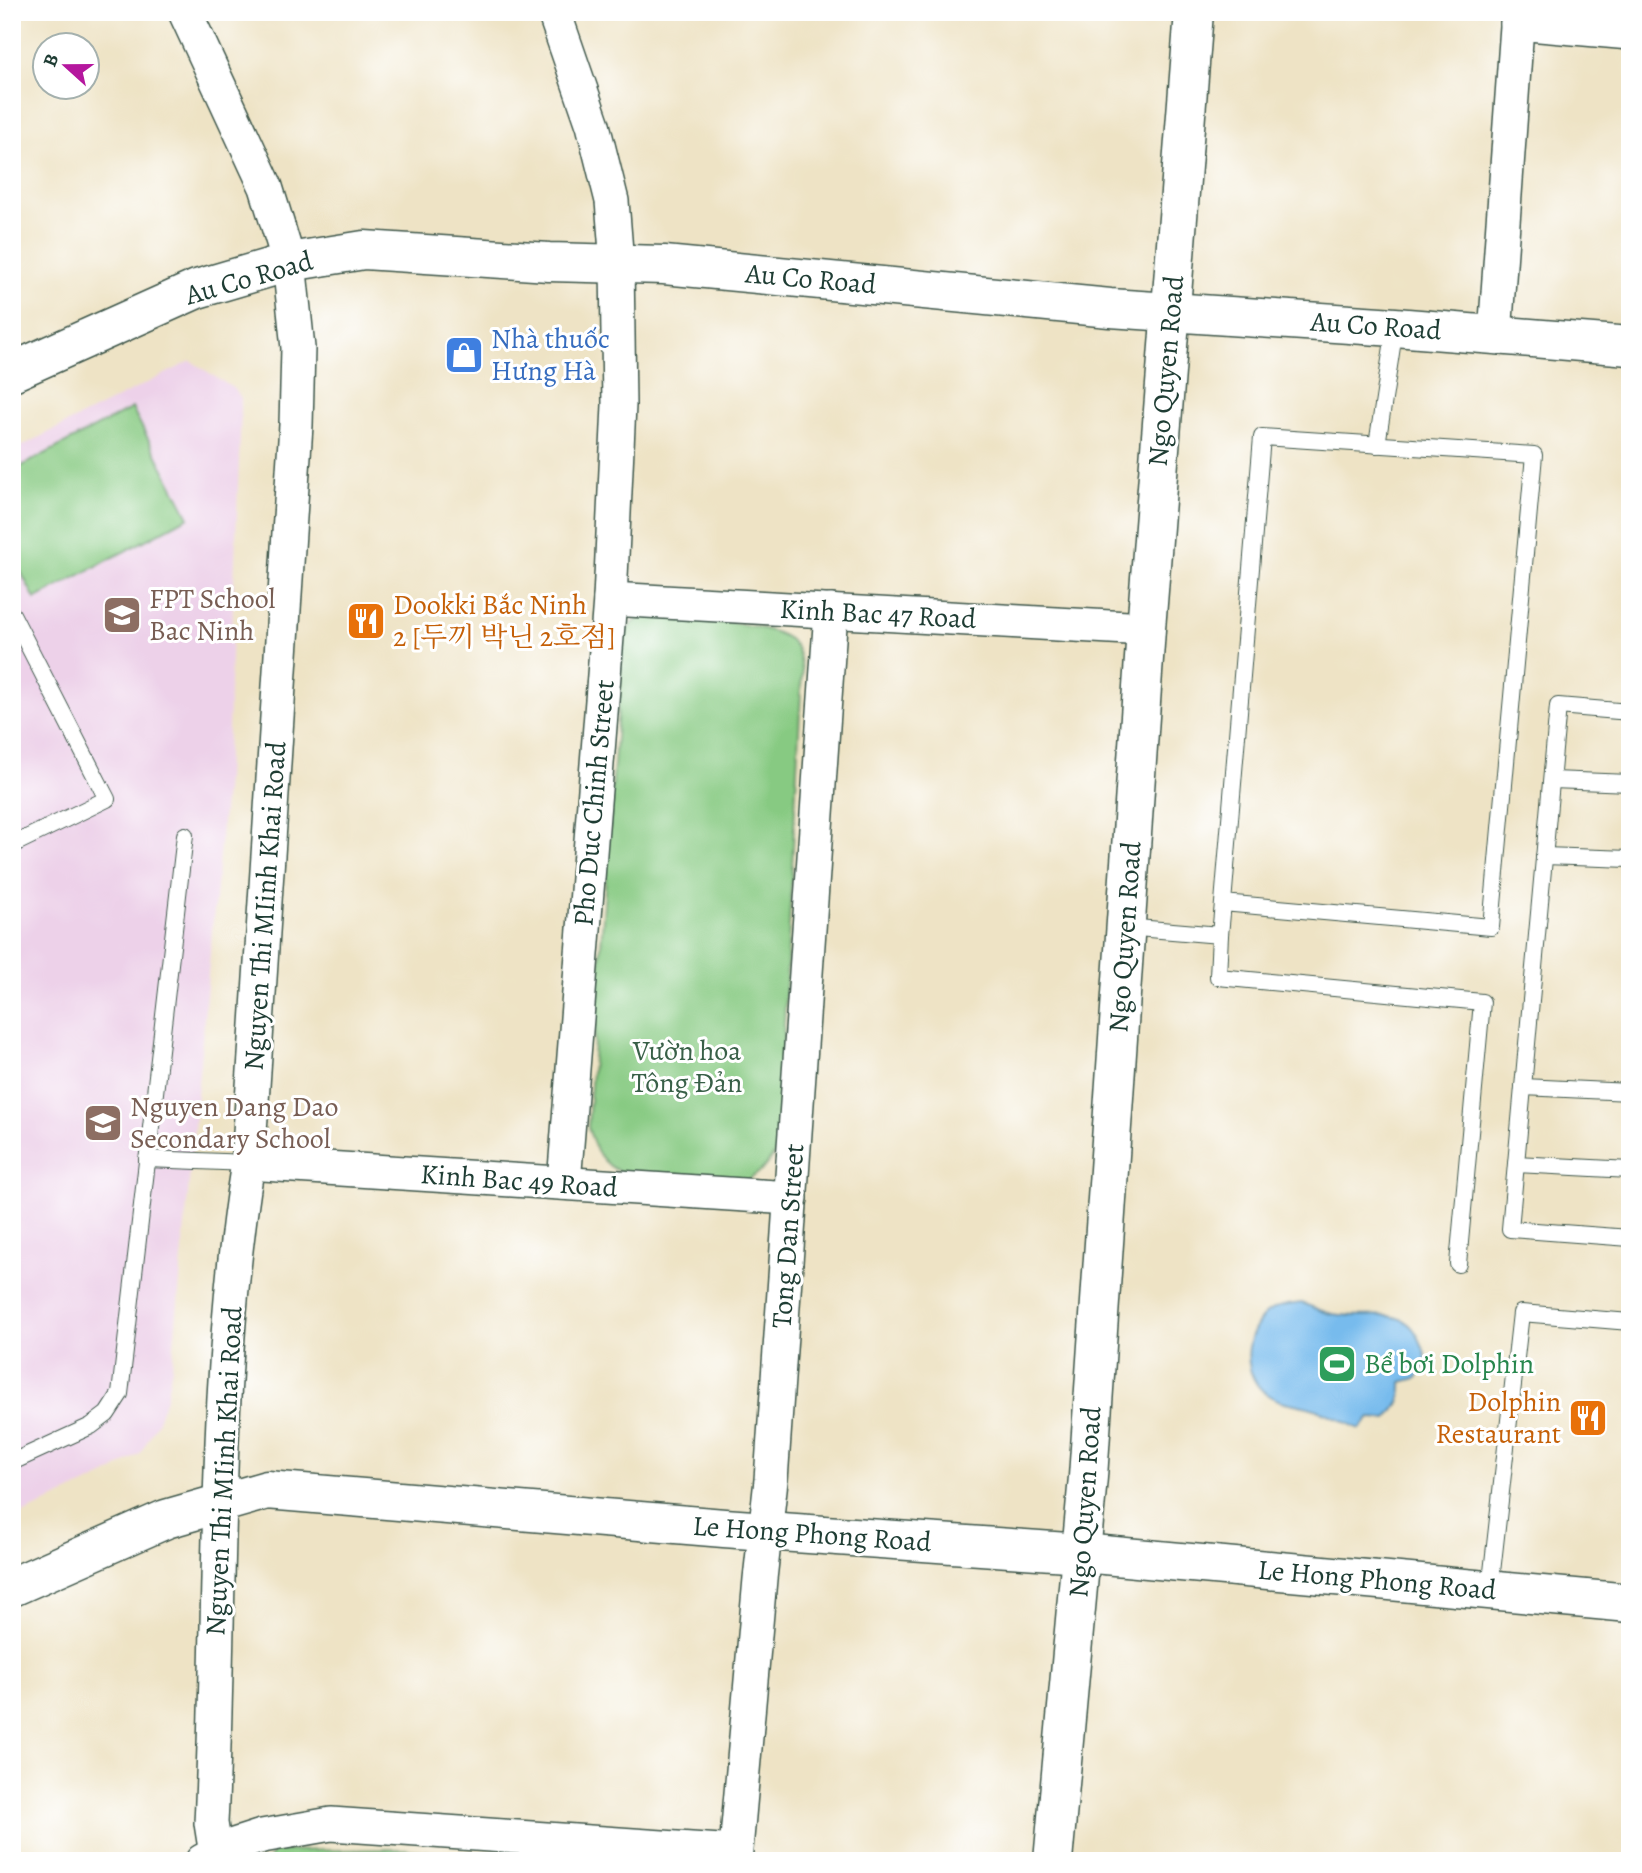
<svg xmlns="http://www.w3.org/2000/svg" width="1642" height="1873" font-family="Alegreya,'Noto Serif KR',serif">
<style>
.built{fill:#edd1e9}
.green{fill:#87ca82;stroke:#53845b;stroke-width:2}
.water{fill:#77bbed;stroke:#4b7c90;stroke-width:2}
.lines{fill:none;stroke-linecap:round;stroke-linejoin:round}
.lane-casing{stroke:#3e564a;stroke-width:18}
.street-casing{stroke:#3e564a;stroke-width:36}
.secondary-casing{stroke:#3e564a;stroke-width:41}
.lane{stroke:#fff;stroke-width:16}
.street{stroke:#fff;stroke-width:33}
.secondary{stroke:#fff;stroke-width:38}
.labels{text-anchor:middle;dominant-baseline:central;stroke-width:6;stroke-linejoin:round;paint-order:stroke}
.street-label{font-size:28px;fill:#1f3d34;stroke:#fff}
.shop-label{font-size:28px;fill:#366cbe;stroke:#fff;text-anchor:start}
.education-label{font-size:28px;fill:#785e54;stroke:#fff;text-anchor:start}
.food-label{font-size:28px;fill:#c56008;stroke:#fff;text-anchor:start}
.park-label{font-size:28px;fill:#396048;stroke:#fff}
.leisure-label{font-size:28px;fill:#27864d;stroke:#fff;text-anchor:start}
</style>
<rect width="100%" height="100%" fill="#fff"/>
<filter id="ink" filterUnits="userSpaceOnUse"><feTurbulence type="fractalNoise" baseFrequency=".0143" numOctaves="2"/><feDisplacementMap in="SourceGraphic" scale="14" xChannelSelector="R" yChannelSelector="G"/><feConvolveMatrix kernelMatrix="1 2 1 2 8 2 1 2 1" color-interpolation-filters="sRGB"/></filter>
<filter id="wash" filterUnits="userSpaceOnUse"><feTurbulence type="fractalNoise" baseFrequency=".00686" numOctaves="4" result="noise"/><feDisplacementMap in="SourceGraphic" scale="28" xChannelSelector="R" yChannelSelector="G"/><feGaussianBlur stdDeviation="1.57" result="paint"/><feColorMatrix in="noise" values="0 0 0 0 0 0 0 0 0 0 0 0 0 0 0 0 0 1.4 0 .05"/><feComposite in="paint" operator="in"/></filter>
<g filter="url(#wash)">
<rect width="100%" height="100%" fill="#eee3c5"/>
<!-- built -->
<polygon class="built" points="191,361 234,389 241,398 241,412 226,779 172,1367 166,1398 157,1423 140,1454 106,1475 12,1519 12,451"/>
<!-- green -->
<g class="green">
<polygon points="132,408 189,517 35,599 12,555 12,471"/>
<path d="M649,614C680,618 770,621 791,641C799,649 801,660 802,671L778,1142L774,1155L761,1171L744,1182L624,1174C601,1164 595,1150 588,1127L623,639C628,625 635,620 649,614Z"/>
<polygon points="404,1849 514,1861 268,1861 273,1851"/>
</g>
<!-- water -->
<path class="water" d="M1302,1303C1311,1306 1322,1312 1333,1314C1379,1322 1413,1297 1427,1362L1417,1378L1402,1382C1403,1398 1398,1407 1387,1419L1370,1418L1360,1429C1345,1422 1330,1414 1315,1409C1303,1405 1290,1404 1278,1400C1249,1389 1242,1357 1254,1331C1266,1306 1277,1306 1302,1303Z"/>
</g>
<g filter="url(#ink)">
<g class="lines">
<!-- lane casing -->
<g class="lane-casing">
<g id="lane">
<polyline points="1377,445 1395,327"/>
<polyline points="12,614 107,799 12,845"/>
<polyline points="1630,712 1558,706 1510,1229 1630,1238"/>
<polyline points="1552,780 1630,783"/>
<polyline points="1544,856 1630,859"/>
<polyline points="1125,927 1220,935 1223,903 1491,927 1534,455 1262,437 1223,903"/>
<polyline points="1220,935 1218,977 1482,1002 1458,1264"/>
<polyline points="1523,1087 1630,1092"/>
<polyline points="147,1159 248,1163"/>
<polyline points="1516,1164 1630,1170"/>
<polyline points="12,1462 91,1426 107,1414 120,1394 185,835"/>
<polyline points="1490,1590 1521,1313 1630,1322"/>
</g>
</g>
<!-- street casing -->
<g class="street-casing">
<g id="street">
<path d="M185,12L266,187L289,262L298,348L296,425L248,1163C212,1382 222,1603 211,1823L217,1861"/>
<polyline points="554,12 593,125 612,201 617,264 619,405 610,599 564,1183"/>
<polyline points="1517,23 1630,33"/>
<polyline points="1495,335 1518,12"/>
<polyline points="610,599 1146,629"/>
<polyline points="248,1163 791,1198"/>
<polyline points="202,1861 231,1846 262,1836 331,1824 735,1852"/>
<polyline points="735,1861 760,1579 771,1480 831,611"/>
</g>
</g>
<!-- secondary casing -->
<g class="secondary-casing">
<g id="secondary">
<polyline points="12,372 197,289 289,262 364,250 549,262 664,265 1110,308 1395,327 1630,346"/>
<polyline points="12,1587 166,1519 267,1490 724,1528 1082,1553 1630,1603"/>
<polyline points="1053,1861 1088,1477 1146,629 1194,12"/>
</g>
</g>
<!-- lane -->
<use href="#lane" class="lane"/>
<!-- street -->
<use href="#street" class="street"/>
<!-- secondary -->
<use href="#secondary" class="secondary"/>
</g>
</g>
<!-- icons -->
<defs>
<g id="shop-square" transform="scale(2.0125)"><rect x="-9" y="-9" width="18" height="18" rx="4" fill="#3f7fe0" stroke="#fff"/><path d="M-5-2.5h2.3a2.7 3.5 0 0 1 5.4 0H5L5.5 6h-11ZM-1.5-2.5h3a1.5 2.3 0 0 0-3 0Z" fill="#fff"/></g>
<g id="school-square" transform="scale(2.0125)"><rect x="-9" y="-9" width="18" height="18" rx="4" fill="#8d6e63" stroke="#fff"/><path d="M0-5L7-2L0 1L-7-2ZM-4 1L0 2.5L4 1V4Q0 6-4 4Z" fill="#fff"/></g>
<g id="restaurant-square" transform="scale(2.0125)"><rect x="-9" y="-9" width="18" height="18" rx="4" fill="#e8710a" stroke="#fff"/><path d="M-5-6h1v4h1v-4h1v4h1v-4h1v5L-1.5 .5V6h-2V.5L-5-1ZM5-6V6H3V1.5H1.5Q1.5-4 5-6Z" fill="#fff"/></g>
<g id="stadium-square" transform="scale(2.0125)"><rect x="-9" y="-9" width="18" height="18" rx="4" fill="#2e9e5b" stroke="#fff"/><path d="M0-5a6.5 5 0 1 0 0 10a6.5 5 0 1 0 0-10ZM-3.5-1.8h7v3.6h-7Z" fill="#fff"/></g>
</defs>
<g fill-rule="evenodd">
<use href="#shop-square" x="464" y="355"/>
<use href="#school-square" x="122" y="615"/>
<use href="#restaurant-square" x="366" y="621"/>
<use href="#school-square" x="103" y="1123"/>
<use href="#stadium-square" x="1337" y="1364"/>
<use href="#restaurant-square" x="1588" y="1418"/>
</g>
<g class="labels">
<!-- street labels -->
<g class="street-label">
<text transform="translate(249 278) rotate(-16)">Au Co Road</text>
<text transform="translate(811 279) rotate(5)">Au Co Road</text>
<text transform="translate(1376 326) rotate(4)">Au Co Road</text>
<text transform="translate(1166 371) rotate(-85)">Ngo Quyen Road</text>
<text transform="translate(878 614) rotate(3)">Kinh Bac 47 Road</text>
<text transform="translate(594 803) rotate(-85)">Pho Duc Chinh Street</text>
<text transform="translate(265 906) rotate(-86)">Nguyen Thi MIinh Khai Road</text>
<text transform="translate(1125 937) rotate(-86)">Ngo Quyen Road</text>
<text transform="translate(519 1181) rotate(4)">Kinh Bac 49 Road</text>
<text transform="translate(788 1236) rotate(-86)">Tong Dan Street</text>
<text transform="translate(224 1471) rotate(-87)">Nguyen Thi MIinh Khai Road</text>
<text transform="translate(1085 1502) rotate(-86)">Ngo Quyen Road</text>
<text transform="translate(812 1534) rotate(4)">Le Hong Phong Road</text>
<text transform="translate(1377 1580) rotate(5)">Le Hong Phong Road</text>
</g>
<!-- shop labels -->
<g class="shop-label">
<text x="491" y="339">Nhà thuốc<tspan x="491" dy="32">Hưng Hà</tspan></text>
</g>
<!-- education labels -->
<g class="education-label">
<text x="149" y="599">FPT School<tspan x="149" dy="32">Bac Ninh</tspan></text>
<text x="130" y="1107">Nguyen Dang Dao<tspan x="130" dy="32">Secondary School</tspan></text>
</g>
<!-- food labels -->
<g class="food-label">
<text x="393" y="605">Dookki Bắc Ninh<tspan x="393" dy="32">2 [두끼 박닌 2호점]</tspan></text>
<text x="1561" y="1402" text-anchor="end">Dolphin<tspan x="1561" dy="32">Restaurant</tspan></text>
</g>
<!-- park labels -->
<g class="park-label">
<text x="687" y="1051">Vườn hoa<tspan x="687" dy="32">Tông Đản</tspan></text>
</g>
<!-- leisure labels -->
<g class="leisure-label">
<text x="1364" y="1364">Bể bơi Dolphin</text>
</g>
</g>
<!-- margin -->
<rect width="1642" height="1873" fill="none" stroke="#fff" stroke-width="42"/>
<!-- north arrow -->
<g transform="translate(66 66) rotate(291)"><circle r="33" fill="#ffffff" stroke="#a5b1ae" stroke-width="2"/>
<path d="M0-5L12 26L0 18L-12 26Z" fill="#b5179e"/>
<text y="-10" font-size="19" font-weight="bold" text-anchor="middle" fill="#1f3d34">B</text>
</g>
</svg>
